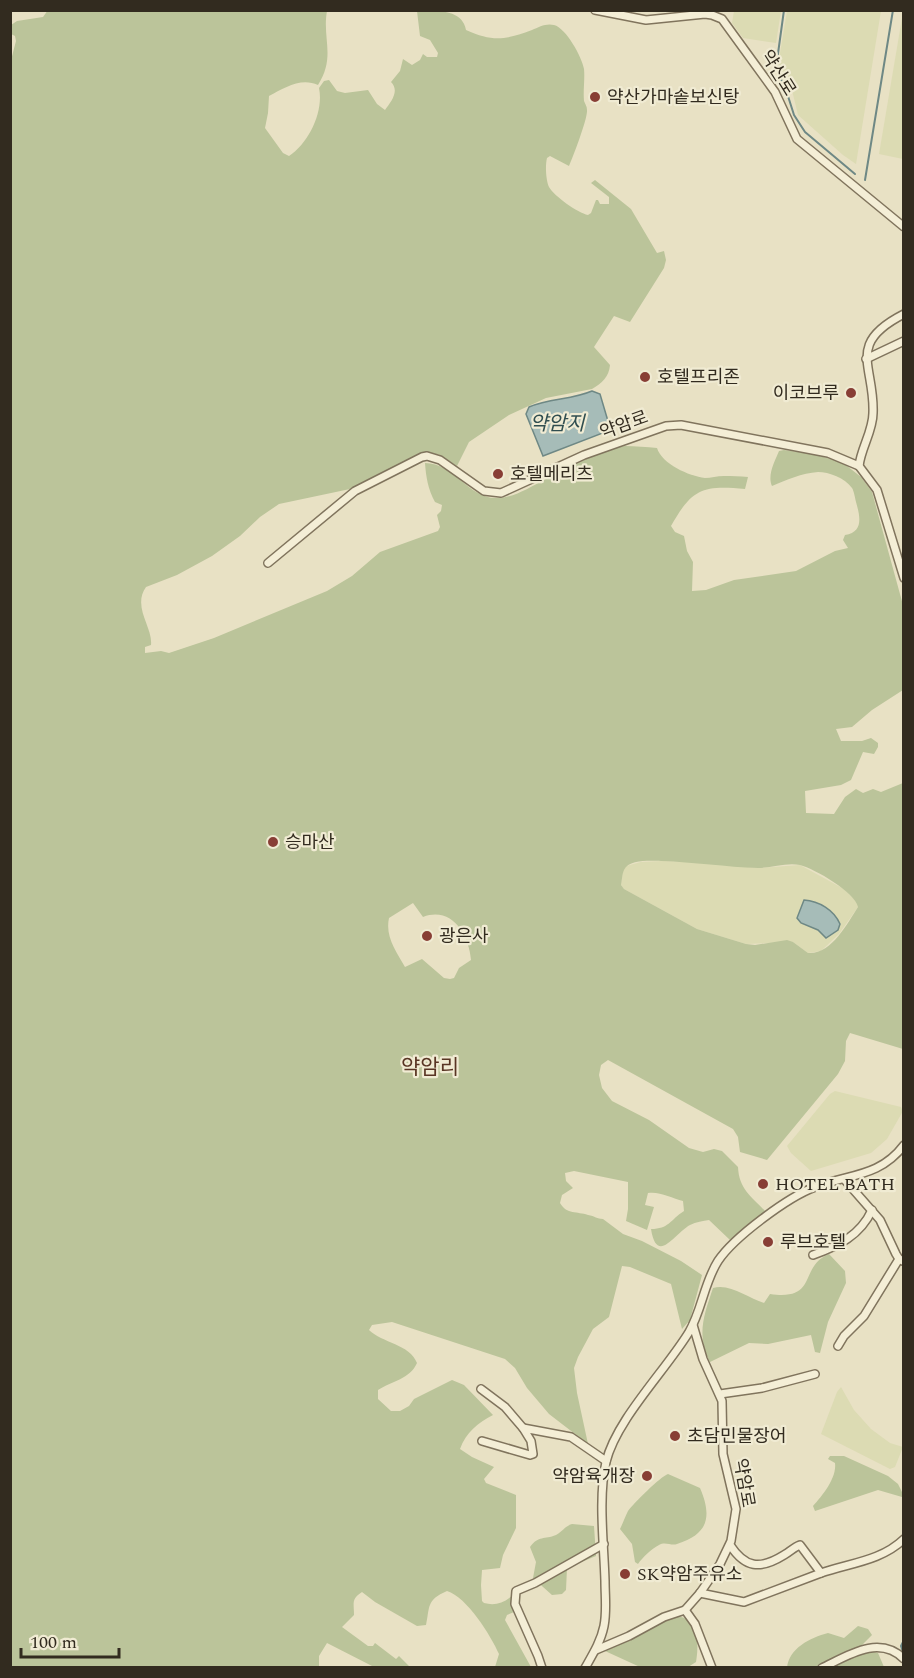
<svg xmlns="http://www.w3.org/2000/svg" width="914" height="1678" font-family="Spectral,'Noto Sans KR',serif">
<style>
.farmland{fill:#dcdbb3}
.green{fill:#bbc49a;fill-rule:evenodd}
.water{fill:#a6bcb8;stroke:#6e8885;stroke-width:1.5}
.lines{fill:none;stroke-linecap:round;stroke-linejoin:round}
.stream{stroke:#6e8885;stroke-width:2}
.minor-casing{stroke:#80745d;stroke-width:10}
.minor{stroke:#f4eed6;stroke-width:7}
.poi-dot{fill:#883e35;stroke:#f0ebd3;stroke-width:2}
.labels{text-anchor:middle;dominant-baseline:central;stroke-width:4.5;stroke-linejoin:round;paint-order:stroke}
.street-label{font-size:18px;fill:#322b1f;stroke:#f0ebd3}
.poi-label{font-size:18px;fill:#322b1f;stroke:#f0ebd3;text-anchor:start}
.water-label{font-size:20px;font-style:italic;fill:#304e50;stroke:#f0ebd3}
.quarter-label{font-size:21px;fill:#593524;stroke:#f0ebd3}
</style>
<rect width="100%" height="100%" fill="#e8e1c4"/>
<!-- farmland -->
<g class="farmland">
<polygon points="734,11 781,11 776,43 743,38 732,23"/>
<polygon points="787,11 881,11 856,164 843,155 798,115 791,86 778,65"/>
<polygon points="903,12 903,159 879,154"/>
<polygon points="661,861 699,862 757,868 800,865 844,889 857,902 858,907 839,934 821,951 808,953 793,942 746,944 697,929 624,889 621,885 623,870 626,866 641,862"/>
<polygon points="835,1091 901,1107 903,1111 887,1139 871,1153 811,1171 791,1153 787,1146 830,1094"/>
<polygon points="841,1387 854,1410 871,1429 890,1443 903,1447 895,1467 890,1469 821,1434 837,1392"/>
</g>
<!-- green -->
<g class="green">
<path d="M48,10L327,11C322,38 336,57 318,85C301,77 284,88 269,96L268,113L265,128L283,153L289,156C309,143 324,111 319,88L324,81L329,80L337,91L345,93L368,90L377,104L385,110C391,102 400,91 391,82L400,71L403,59L412,65L420,60L423,54L427,57H437L438,53L430,40L420,36L417,11C434,11 462,8 466,30C493,42 505,40 532,30C539,27 546,23 554,25C566,28 582,57 584,69C585,79 583,90 584,101C585,104 587,106 587,110C588,118 573,157 569,166L550,156L547,158C545,166 546,180 549,187C554,196 578,213 588,215L591,213L596,200H598L600,204H609V197L591,183L595,180L631,209L657,253L664,251L666,260L664,268L630,322L614,316L594,347L610,365C609,377 602,383 592,389L546,398L509,415L469,442L457,466L440,455L428,452L350,489L279,504L260,517L240,536L212,556L177,575L146,587C132,607 153,627 151,645L145,647V653L161,651L169,653L214,638L327,591L352,576L380,552L438,531L440,527L437,515L441,511L442,505L435,502C428,489 426,477 425,463C454,463 469,499 497,498C514,498 530,487 544,480C559,471 609,447 625,446C635,446 647,447 657,448C662,464 689,476 705,478C711,478 717,476 724,476C732,476 740,476 748,477L745,489C702,485 692,489 671,526L675,532L684,536L687,551L693,562L692,591L706,590L734,580L796,571L835,551L848,548L843,540L845,535C864,532 860,516 856,502C855,498 854,491 852,488C845,478 829,472 818,472C802,473 786,480 772,486C767,475 775,461 779,451L784,450L812,454L842,462L861,477L872,492L903,605V690L872,710L852,727L836,729L841,741H862L871,738L878,743V747L874,754L863,752L851,780L841,785L805,791L806,813L834,814L845,797L856,789L863,793L873,789L881,792L903,783V1049L850,1033L846,1041L845,1061L838,1074L767,1160L740,1152L738,1137L733,1129L608,1060L601,1065L599,1075L602,1088L612,1101L649,1120L689,1148L703,1152L714,1149L722,1151L738,1167C739,1189 751,1196 765,1211L730,1240L709,1220C703,1221 696,1222 690,1225C675,1233 657,1266 651,1229C669,1229 670,1220 684,1211L683,1201C672,1198 659,1191 648,1193L645,1205L654,1207L647,1230L626,1221L628,1209V1182L574,1171L565,1173L566,1181L573,1188L562,1195L560,1203C567,1215 577,1211 588,1215C595,1216 597,1219 603,1219L623,1234L642,1241L681,1261L702,1275L690,1320L682,1329L671,1284L630,1267L622,1266L609,1317L593,1329L578,1357L574,1368L577,1393L588,1444L549,1414L527,1388L515,1368L505,1359L392,1322L372,1325L369,1330C382,1343 410,1344 417,1363C410,1379 392,1381 378,1390V1399L391,1411H400L409,1406L414,1399L452,1380L464,1385L493,1415C478,1423 466,1432 460,1449L472,1457L494,1467L484,1479L486,1483L516,1495V1528L503,1555L500,1568L482,1570L481,1585L482,1601L484,1603C495,1606 504,1603 513,1595L514,1612L507,1615L505,1620L531,1667H495L499,1654C491,1636 467,1597 447,1591C426,1600 430,1607 426,1625L417,1626L375,1602L362,1592C351,1599 354,1603 354,1615L342,1627L368,1646H373L375,1643L396,1659L399,1656L410,1667H374L327,1643L319,1656V1667L11,1668L10,64L16,41L15,36L11,34V25L17,21L43,17ZM661,861C694,862 726,867 758,868C772,868 787,862 800,865C815,869 855,892 858,907C847,924 831,955 808,953L793,942L787,940L755,945L746,944L697,929L624,889L621,885C622,881 622,874 624,870C629,859 651,861 661,861ZM413,903L423,917C452,906 469,935 471,960L459,968L454,978L450,979L444,978L422,959L405,967C396,951 385,937 389,918Z"/>
<path d="M829,1254L845,1271L846,1283L828,1322L820,1353L815,1352L811,1335L768,1344L749,1343L710,1362C696,1335 704,1315 713,1288C730,1283 748,1298 764,1303L770,1294C819,1301 798,1267 829,1254Z"/>
<path d="M830,1456H844L888,1476L898,1484L903,1494L902,1497L878,1490L815,1511L813,1506C822,1496 837,1478 835,1463L828,1459Z"/>
<path d="M668,1474L700,1488C712,1516 709,1534 677,1544C671,1546 665,1541 659,1545C651,1549 643,1557 638,1564L635,1562L632,1544L620,1529C623,1523 625,1517 628,1511C633,1504 661,1476 668,1474Z"/>
<path d="M572,1524L594,1526L596,1556L567,1568L566,1590L562,1594L552,1595L533,1578L536,1562L530,1547C539,1535 544,1540 556,1535C562,1532 565,1526 572,1524Z"/>
<path d="M675,1616C699,1617 699,1644 696,1662L688,1667H640L605,1651L662,1620Z"/>
<path d="M858,1626L868,1629L872,1635L861,1646L816,1667L787,1668C789,1648 810,1638 828,1633L844,1638Z"/>
<polygon points="869,1651 878,1653 884,1667 828,1668"/>
</g>
<!-- water -->
<g class="water">
<path d="M592,391L600,394L610,428L608,431L543,456L526,414L529,407C550,398 571,400 592,391Z"/>
<path d="M804,900C819,901 834,910 840,924L838,930L826,938L818,930L801,923L797,918Z"/>
</g>
<g class="lines">
<!-- stream -->
<g class="stream">
<polyline points="784,10 776,68 787,93 794,115 805,132 855,174"/>
<polyline points="865,180 893,10"/>
<polyline points="904,1640 901,1646 904,1655"/>
</g>
<!-- minor casing -->
<g class="minor-casing">
<g id="minor">
<polyline points="595,10 646,20 705,14 712,15 722,19 775,92 797,139 904,227"/>
<path d="M904,314C845,344 875,366 873,413C873,431 861,448 859,466L877,490L904,578"/>
<polyline points="866,359 904,341"/>
<polyline points="268,563 355,491 422,457 427,456 440,460 484,491 501,493 584,455 666,426 681,425 828,453 859,466"/>
<polyline points="844,1179 880,1220 896,1254 899,1259 903,1261"/>
<path d="M813,1255C838,1246 860,1236 872,1210"/>
<polyline points="838,1346 844,1336 864,1316 899,1259"/>
<polyline points="481,1389 505,1407 523,1428"/>
<polyline points="720,1394 762,1388 815,1374"/>
<polyline points="482,1441 530,1455 533,1454 531,1441 523,1428 571,1437 606,1461"/>
<path d="M730,1545C745,1568 760,1570 784,1555C790,1552 794,1547 800,1545L821,1573C850,1563 881,1561 904,1539"/>
<polyline points="700,1593 744,1602 821,1573"/>
<polyline points="685,1610 695,1624 712,1668"/>
<polyline points="596,1650 629,1636 664,1617 685,1610 700,1593 720,1564 731,1541 736,1509 723,1454 722,1401 703,1359 693,1325"/>
<polyline points="542,1668 538,1656 515,1604 516,1591 535,1583 604,1544"/>
<path d="M585,1668C593,1654 601,1641 604,1626C607,1611 605,1596 605,1581C604,1545 598,1497 606,1462C616,1420 666,1370 689,1332C702,1310 704,1283 718,1261C734,1237 788,1197 815,1187C849,1174 880,1177 904,1145"/>
<path d="M822,1668C847,1656 879,1634 904,1659"/>
</g>
</g>
<!-- minor -->
<use href="#minor" class="minor"/>
</g>
<!-- markers -->
<g class="poi-dot">
<circle cx="595" cy="97" r="6"/>
<circle cx="645" cy="377" r="6"/>
<circle cx="851" cy="393" r="6"/>
<circle cx="498" cy="474" r="6"/>
<circle cx="273" cy="842" r="6"/>
<circle cx="427" cy="936" r="6"/>
<circle cx="763" cy="1184" r="6"/>
<circle cx="768" cy="1242" r="6"/>
<circle cx="675" cy="1436" r="6"/>
<circle cx="647" cy="1476" r="6"/>
<circle cx="625" cy="1574" r="6"/>
</g>
<g class="labels">
<!-- street labels -->
<g class="street-label">
<text transform="translate(778 73) rotate(58)">약산로</text>
<text transform="translate(624 425) rotate(-20)">약암로</text>
<text transform="translate(744 1483) rotate(80)">약암로</text>
</g>
<!-- poi labels -->
<g class="poi-label">
<text x="607" y="97">약산가마솥보신탕</text>
<text x="657" y="377">호텔프리존</text>
<text x="839" y="393" text-anchor="end">이코브루</text>
<text x="510" y="474">호텔메리츠</text>
<text x="285" y="842">승마산</text>
<text x="439" y="936">광은사</text>
<text x="775" y="1184">HOTEL BATH</text>
<text x="780" y="1242">루브호텔</text>
<text x="687" y="1436">초담민물장어</text>
<text x="635" y="1476" text-anchor="end">약암육개장</text>
<text x="637" y="1574">SK약암주유소</text>
</g>
<!-- water labels -->
<g class="water-label">
<text x="557" y="424">약암지</text>
</g>
<!-- quarter labels -->
<g class="quarter-label">
<text x="430" y="1068">약암리</text>
</g>
</g>
<!-- border -->
<rect width="914" height="1678" fill="none" stroke="#322b1f" stroke-width="24"/>
<!-- scale -->
<path d="M21 1648v9h98v-9" fill="none" stroke="#322b1f" stroke-width="3"/>
<text x="30" y="1648" font-size="18" fill="#322b1f" stroke="#f0ebd3" stroke-width="4.5" paint-order="stroke">100 m</text>
</svg>
